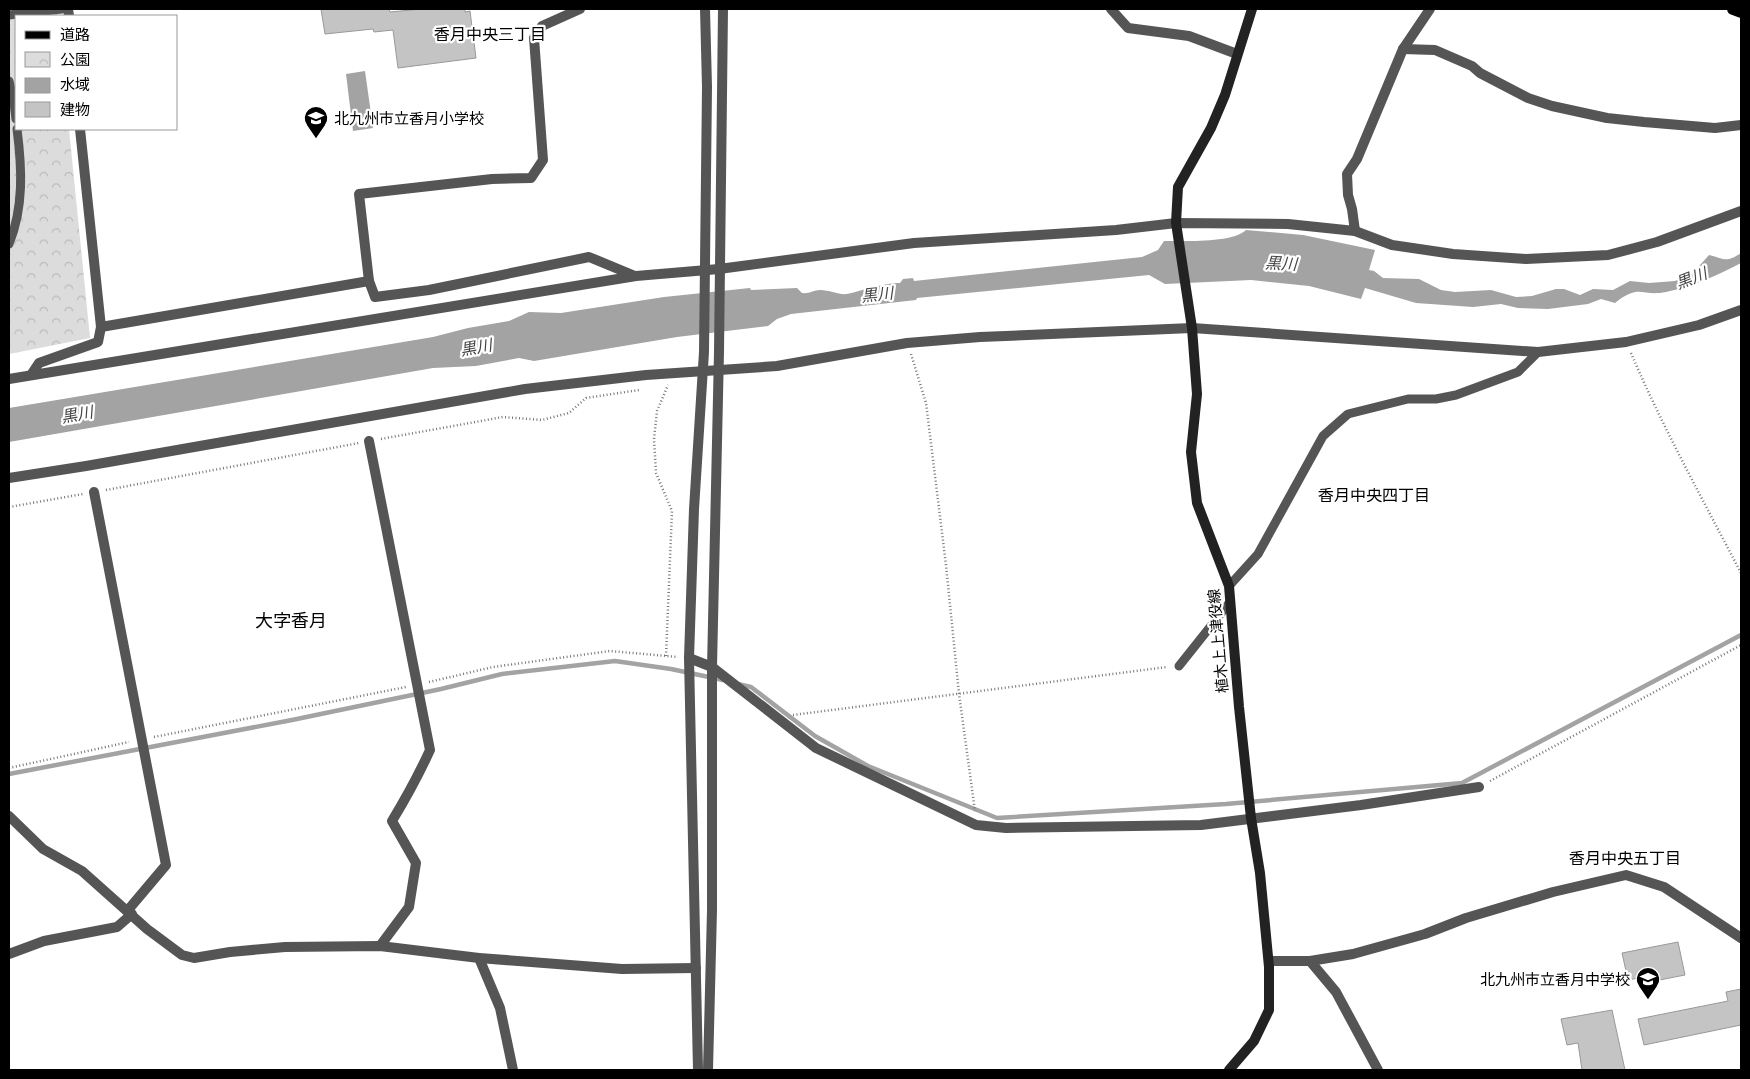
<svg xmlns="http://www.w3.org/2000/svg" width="1750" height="1079" font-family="Inter,'Noto Sans JP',sans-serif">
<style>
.park{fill:url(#park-crowns)}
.water{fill:#a3a3a3}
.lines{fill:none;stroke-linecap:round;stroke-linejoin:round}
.stream{stroke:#a3a3a3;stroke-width:4.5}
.building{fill:#c4c4c4;stroke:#999}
.path{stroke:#777;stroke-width:2.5;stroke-dasharray:1 2.5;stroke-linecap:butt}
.service{stroke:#555;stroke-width:9}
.minor{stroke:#555;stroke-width:10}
.tertiary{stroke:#555;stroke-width:10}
.secondary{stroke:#222;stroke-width:10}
.primary{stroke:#000;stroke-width:12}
.labels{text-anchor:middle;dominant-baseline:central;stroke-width:4.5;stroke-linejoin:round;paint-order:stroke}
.poi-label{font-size:15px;fill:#000;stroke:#fff;text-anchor:start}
.street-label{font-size:15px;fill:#000;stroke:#fff}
.neighbourhood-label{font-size:16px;fill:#000;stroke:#fff}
.water-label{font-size:16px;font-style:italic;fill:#444;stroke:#fff}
.quarter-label{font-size:18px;fill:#000;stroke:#fff}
</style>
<defs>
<pattern id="park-crowns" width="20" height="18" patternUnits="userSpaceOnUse" patternTransform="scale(1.25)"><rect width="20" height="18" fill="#dcdcdc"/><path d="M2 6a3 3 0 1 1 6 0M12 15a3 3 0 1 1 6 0" fill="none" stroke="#bbb"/></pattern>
</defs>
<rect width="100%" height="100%" fill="#fff"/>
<!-- park -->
<polygon class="park" points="9,9 57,9 57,16 16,16 16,129 69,129 90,338 9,354"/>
<!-- water -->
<g class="water">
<polygon points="365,71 373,128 353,131 346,74"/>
<path d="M1246,230L1303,235L1375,250L1369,270L1374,271L1383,278L1419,279L1441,290L1455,292L1491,290L1516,297L1532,296L1556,289H1564L1580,295L1593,289L1613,290L1630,281L1649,283L1675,281L1693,273L1709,255C1725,259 1726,263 1741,253V263C1718,275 1691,287 1666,292C1641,297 1640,283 1615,303L1601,299L1588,304L1548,309L1518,308L1501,304L1473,307L1416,303L1365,288L1361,299L1309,286L1251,280L1165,284L1149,275L917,298L916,300L791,314L777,319L768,326L677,337L534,361L519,358L476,366L433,368L9,442V408L433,337L468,328L509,321L529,312L561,313L664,297L750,288L751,290L797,288L802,293C809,294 814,290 820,290C830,290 838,295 847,294C865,290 882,283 900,283L903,279L913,278L914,281L1142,257L1158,250L1164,241C1184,241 1233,243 1246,230Z"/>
</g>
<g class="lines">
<!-- stream -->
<g class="stream">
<polyline points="738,684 751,687 815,736 868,766 997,818 1226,804 1462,783 1741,635"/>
<polyline points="9,774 292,720 441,689 502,674 615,661 671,669 723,680"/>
</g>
</g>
<!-- building -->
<g class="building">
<polygon points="321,9 389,9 390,12 421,9 465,9 465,12 470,11 476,58 398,68 393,30 374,32 373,29 325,34"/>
<polygon points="1678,942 1685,975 1644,983 1644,977 1628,980 1622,953"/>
<polygon points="1741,989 1741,1025 1644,1045 1638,1019 1728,1001 1726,992"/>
<polygon points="1612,1010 1625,1070 1582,1070 1578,1043 1567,1045 1561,1019"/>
</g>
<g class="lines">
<!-- path -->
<g class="path">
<path d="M1631,353C1663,428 1703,500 1741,573"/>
<polyline points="911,354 926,403 946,565 959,694 975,811"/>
<polyline points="381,439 503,417 542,420 569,413 586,398 639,390"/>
<polyline points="106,490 359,443"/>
<polyline points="9,507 83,494"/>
<polyline points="666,656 672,511 656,473 654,439 657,411 668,385"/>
<polyline points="429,682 493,667 610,651 678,657"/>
<polyline points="793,715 1167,667"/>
<polyline points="154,737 406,687"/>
<polyline points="9,768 129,742"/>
<polyline points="1490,781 1741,645"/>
</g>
<!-- service -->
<g class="service">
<polyline points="9,15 62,9"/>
<polyline points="9,81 14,103 16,119"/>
<path d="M9,244C24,207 22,168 17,129"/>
<polyline points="1229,586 1258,554 1323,436 1348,414 1408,399 1436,399 1456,395 1518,372 1538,352"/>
<polyline points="1179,666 1230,602"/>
</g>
<!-- minor -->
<g class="minor">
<polyline points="580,9 542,26 534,38 543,160 531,178 492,179 359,194 369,281 375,297 429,290 589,257 635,276"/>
<polyline points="1111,9 1128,28 1189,36 1237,54"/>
<polyline points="1403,49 1435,50 1472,66 1480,73 1528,98 1552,106 1607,118 1644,122 1715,128 1741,125"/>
<polyline points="1355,231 1352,209 1348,195 1347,174 1357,159 1403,49 1430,9"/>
<polyline points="31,375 39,363 98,342 101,327 369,281"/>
<polyline points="9,379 636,276 719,269 914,243 1116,230 1176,223 1288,224 1355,231 1392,245 1453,254 1526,259 1608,255 1657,242 1741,211"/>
<path d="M369,441L430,750C419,774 406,798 392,821L416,863L409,907L380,946"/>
<polyline points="94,492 166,865 128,910"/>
<polyline points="689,658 712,667 816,748 976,825 1006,828 1201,825 1361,805 1479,787"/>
<polyline points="9,954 44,941 117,927 132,914"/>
<polyline points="479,958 500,1008 513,1070"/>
<polyline points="1269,961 1310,961 1353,954 1425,934 1466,918 1553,892 1626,875 1664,887 1741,938"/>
<polyline points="1310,961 1336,992 1378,1070"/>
</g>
<!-- tertiary -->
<g class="tertiary">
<polyline points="68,9 69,16"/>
<polyline points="80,129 101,327"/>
<polyline points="9,478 86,466 525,389 646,375 777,366 907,343 980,337 1192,328 1538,352 1626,342 1699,325 1741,310"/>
<polyline points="9,816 43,849 82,871 147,929 182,955 194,958 230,952 285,947 380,946 479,958 622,969 696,968"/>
<polyline points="698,1070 689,658 694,509 704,352 707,87 705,9"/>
<polyline points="708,1070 712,910 712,667 719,352 723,9"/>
</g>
<!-- secondary -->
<polyline class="secondary" points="1229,1070 1254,1041 1269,1010 1269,967 1260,873 1251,818 1239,707 1229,586 1197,503 1191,452 1197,394 1192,328 1176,223 1178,187 1211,128 1225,95 1252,9"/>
<!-- primary -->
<polyline class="primary" points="1733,9 1741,12"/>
</g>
<!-- icons -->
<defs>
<g id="school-pin" transform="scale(1.25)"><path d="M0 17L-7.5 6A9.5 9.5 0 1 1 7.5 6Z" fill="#000" stroke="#fff"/><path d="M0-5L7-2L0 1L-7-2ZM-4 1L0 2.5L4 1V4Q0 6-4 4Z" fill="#fff"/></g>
</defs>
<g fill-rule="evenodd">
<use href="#school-pin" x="316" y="118"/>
<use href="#school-pin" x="1648" y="979"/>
</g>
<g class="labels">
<!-- poi labels -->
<g class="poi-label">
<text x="334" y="118">北九州市立香月小学校</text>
<text x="1630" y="979" text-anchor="end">北九州市立香月中学校</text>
</g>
<!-- street labels -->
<g class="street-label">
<text transform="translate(1218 641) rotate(-95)">植木上上津役線</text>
</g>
<!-- neighbourhood labels -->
<g class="neighbourhood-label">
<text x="490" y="34">香月中央三丁目</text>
<text x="1374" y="495">香月中央四丁目</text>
<text x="1625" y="858">香月中央五丁目</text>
</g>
<!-- water labels -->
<g class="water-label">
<text transform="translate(1281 263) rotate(3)">黒川</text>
<text transform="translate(1691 278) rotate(-21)">黒川</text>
<text transform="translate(877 294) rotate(-6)">黒川</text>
<text transform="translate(476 347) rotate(-10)">黒川</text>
<text transform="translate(77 414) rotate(-10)">黒川</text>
</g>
<!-- quarter labels -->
<g class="quarter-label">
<text x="291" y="620">大字香月</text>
</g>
</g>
<!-- border -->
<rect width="1750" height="1079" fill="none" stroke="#000000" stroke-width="20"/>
<!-- legend -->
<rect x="15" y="15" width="162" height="115" fill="#ffffff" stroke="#999999"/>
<rect x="25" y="31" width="25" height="8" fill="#000000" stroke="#999999"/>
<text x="60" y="40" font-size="15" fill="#000000">道路</text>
<rect x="25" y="52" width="25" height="15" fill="url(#park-crowns)" stroke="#999999"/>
<text x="60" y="65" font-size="15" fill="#000000">公園</text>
<rect x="25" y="78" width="25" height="15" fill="#a3a3a3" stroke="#999999"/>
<text x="60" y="90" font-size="15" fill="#000000">水域</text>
<rect x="25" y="102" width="25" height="15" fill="#c4c4c4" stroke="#999999"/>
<text x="60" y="115" font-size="15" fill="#000000">建物</text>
</svg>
